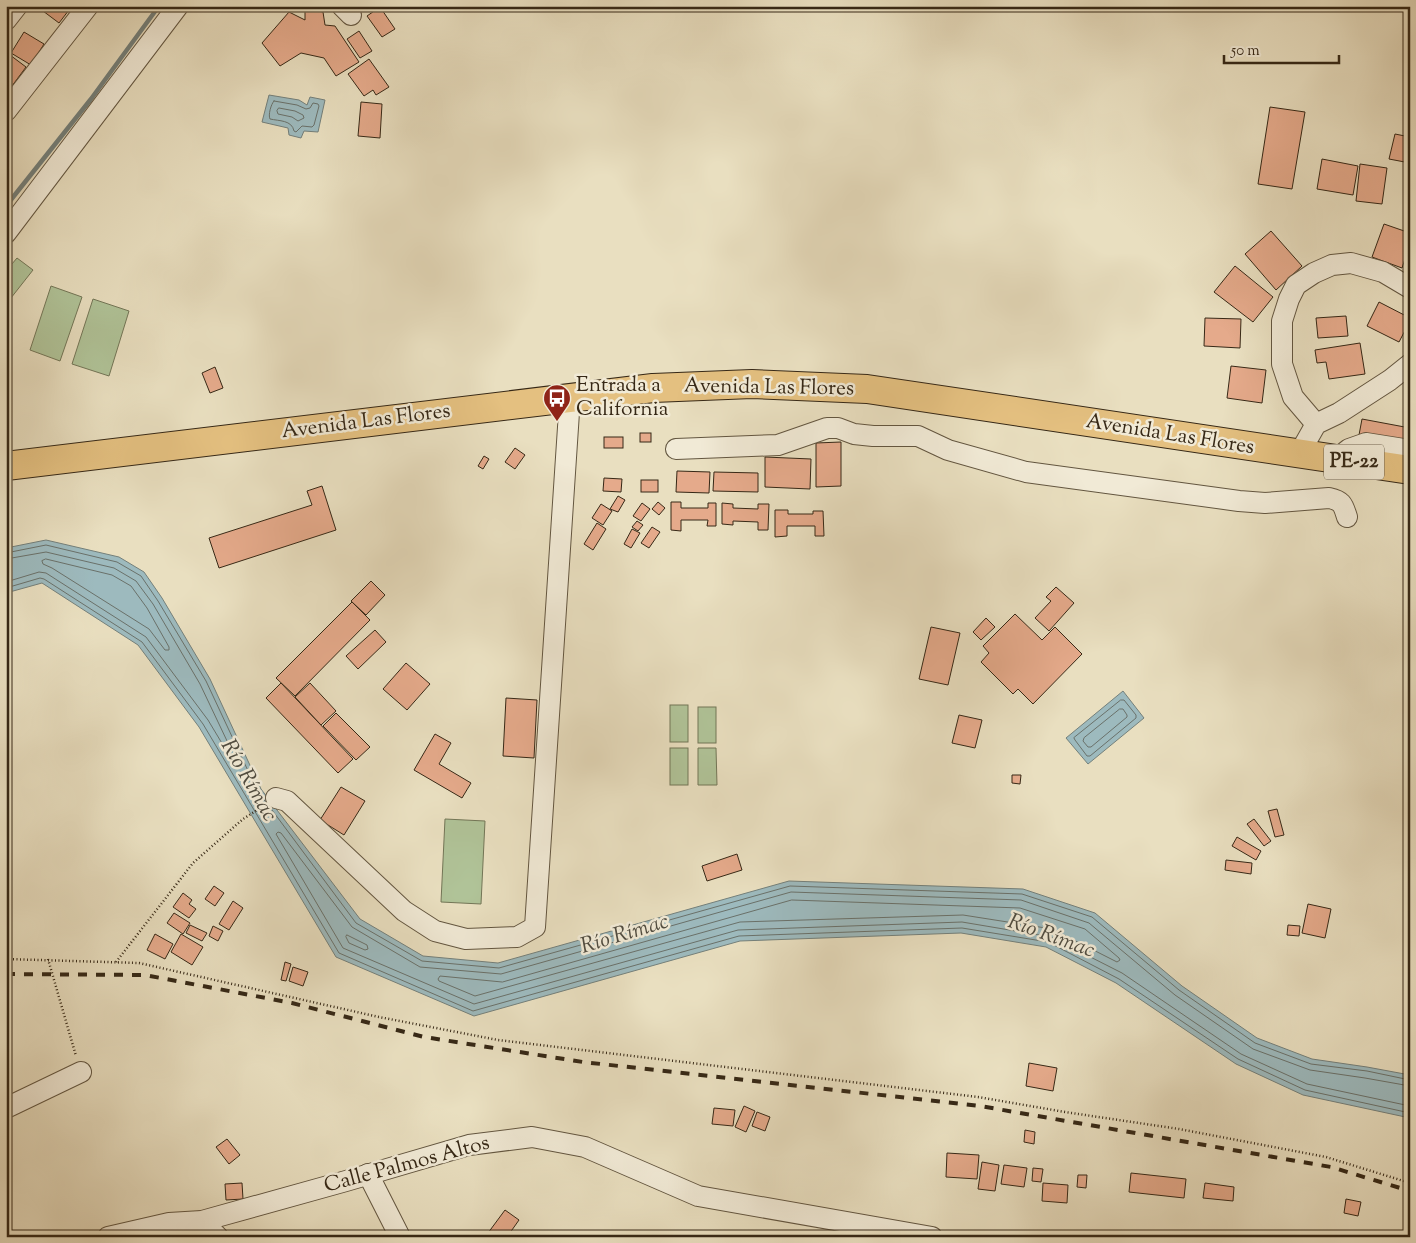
<svg xmlns="http://www.w3.org/2000/svg" width="1416" height="1243" font-family="'Sorts Mill Goudy',serif">
<style>
.green{fill:#b0c398;stroke:#737657}
.water{fill:#9dbabe;stroke:#74807b}
.lines{fill:none;stroke-linecap:round;stroke-linejoin:round}
.shore{stroke:#6a716a;stroke-width:1}
.stream{stroke:#74807b;stroke-width:4.5}
.building{fill:#e5aa8b;stroke:#362816}
.minor-casing{stroke:#635640;stroke-width:22}
.highway-casing{stroke:#362816;stroke-width:30}
.path{stroke:#362816;stroke-width:2.5;stroke-dasharray:1 2.5;stroke-linecap:butt}
.minor{stroke:#f1ead6;stroke-width:20}
.highway{stroke:#e4c080;stroke-width:28}
.rail{stroke:#362816;stroke-width:4;stroke-dasharray:9 9;stroke-linecap:butt}
.labels{text-anchor:middle;dominant-baseline:central;stroke-width:5;stroke-linejoin:round;paint-order:stroke}
.shield{fill:#f1ead6;stroke:#6e6250;stroke-width:1}
.shield-label{font-size:20px;font-weight:bold;fill:#362816}
.poi-label{font-size:21px;fill:#362816;stroke:#f1ead6;text-anchor:start}
.street-label{font-size:21px;fill:#362816;stroke:#f1ead6}
.water-label{font-size:22px;font-style:italic;fill:#504c40;stroke:#f1ead6}
</style>
<rect width="100%" height="100%" fill="#e9dfc0"/>
<filter id="stains"><feTurbulence type="fractalNoise" baseFrequency=".004" numOctaves="4"/><feColorMatrix values="0 0 0 0 .2 0 0 0 0 .09 0 0 0 0 .02 0 0 0 .5 -.17"/></filter>
<radialGradient id="worn" r=".72"><stop offset=".6" stop-color="#630" stop-opacity="0"/><stop offset="1" stop-color="#630" stop-opacity=".3"/></radialGradient>
<!-- green -->
<g class="green">
<polygon points="17,258 33,270 7,303 6,271"/>
<polygon points="51,286 82,297 60,361 30,350"/>
<polygon points="93,299 129,311 109,376 72,364"/>
<rect x="670" y="705" width="18" height="37"/>
<rect x="698" y="707" width="18" height="36"/>
<rect x="670" y="748" width="18" height="37"/>
<polygon points="698,748 716,748 717,785 698,785"/>
<polygon points="445,819 485,821 481,904 441,902"/>
</g>
<!-- water -->
<g class="water">
<polygon points="269,95 299,100 307,105 310,97 325,100 318,132 304,131 301,138 289,135 288,128 262,122"/>
<polygon points="46,540 119,557 144,572 162,598 210,679 261,789 360,919 423,956 498,963 789,881 1023,889 1095,913 1182,986 1257,1038 1312,1059 1367,1067 1410,1075 1410,1118 1303,1095 1236,1064 1116,983 1046,947 961,933 740,941 474,1016 336,957 199,727 138,645 42,583 6,593 6,548"/>
<polygon points="1123,691 1144,718 1088,764 1066,738"/>
</g>
<g class="lines">
<!-- shore -->
<g class="shore">
<path d="M274,101L297,105L306,109L310,108L313,103L318,104L319,106L314,125L312,127L302,126L296,132L294,131C292,120 279,121 270,119C268,115 271,104 274,101Z"/>
<polygon points="279,108 295,111 303,115 304,118 298,121 292,117 278,114 277,111"/>
<polyline points="6,553 46,545 117,562 141,576 158,601 206,681 257,790 267,804"/>
<polyline points="6,559 46,552 114,568 136,581 153,604 200,684 228,743 227,745 225,746 223,745 208,720 146,637 46,573 39,572 6,582"/>
<polygon points="46,559 112,575 131,586 147,608 169,647 169,650 165,650 149,629 52,568 43,564 42,561"/>
<polyline points="6,588 40,578 44,579 142,642 203,724 339,953 473,1011 739,936 962,928 1048,942 1119,979 1238,1059 1305,1090 1410,1113"/>
<polygon points="1121,700 1124,700 1136,715 1136,718 1090,756 1087,756 1075,740 1074,738"/>
<polygon points="1120,709 1123,709 1127,715 1127,717 1091,747 1088,747 1083,741 1084,738"/>
<polyline points="269,806 356,923 422,961 499,968 790,886 1022,894 1092,917 1179,990 1255,1043 1311,1064 1367,1071 1410,1080"/>
<polygon points="792,900 1020,908 1085,929 1119,958 1120,960 1117,962 1052,929 963,915 740,922 475,996 439,981 438,979 440,976 502,982"/>
<polygon points="347,935 367,945 368,949 365,950 349,943 346,937"/>
<polyline points="1410,1086 1365,1078 1310,1070 1253,1049 1175,995 1089,923 1021,900 791,892 501,974 420,967 352,927 281,833 278,832 276,834 343,948 474,1004 738,930 962,922 1051,937 1122,973 1241,1054 1307,1084 1410,1106"/>
</g>
<!-- stream -->
<polyline class="stream" points="6,206 91,99 159,6"/>
</g>
<!-- building -->
<g class="building">
<polygon points="41,6 72,6 59,23 39,8"/>
<polygon points="380,7 395,29 382,37 367,16"/>
<polygon points="305,9 323,12 325,25 335,26 359,62 336,76 324,58 301,53 280,66 262,43 289,12 305,20"/>
<polygon points="359,31 372,51 360,58 347,39"/>
<polygon points="24,32 44,44 31,65 11,53"/>
<polygon points="6,52 26,67 12,86 6,81"/>
<polygon points="369,59 389,87 376,95 373,90 364,96 348,74"/>
<polygon points="361,102 382,104 380,138 358,136"/>
<polygon points="1270,107 1305,112 1292,189 1258,184"/>
<polygon points="1395,134 1410,137 1410,163 1389,159"/>
<polygon points="1322,159 1358,166 1353,195 1317,189"/>
<polygon points="1360,164 1387,168 1382,204 1356,201"/>
<polygon points="1384,224 1410,233 1410,244 1402,268 1372,257"/>
<polygon points="1271,231 1302,266 1276,290 1245,254"/>
<polygon points="1235,266 1273,297 1253,322 1214,292"/>
<polygon points="1379,302 1410,318 1410,321 1399,342 1367,326"/>
<polygon points="1346,316 1348,336 1318,338 1316,318"/>
<polygon points="1205,318 1241,319 1240,348 1204,346"/>
<polygon points="1360,343 1365,374 1329,379 1326,362 1317,363 1315,350"/>
<polygon points="1231,366 1266,370 1262,403 1227,398"/>
<polygon points="215,367 223,388 210,393 202,373"/>
<polygon points="1362,419 1410,428 1410,444 1359,435"/>
<rect x="640" y="433" width="11" height="9"/>
<rect x="604" y="437" width="19" height="11"/>
<polygon points="841,442 841,486 816,487 816,443"/>
<polygon points="515,448 525,455 515,469 505,462"/>
<polygon points="484,456 489,459 483,469 478,466"/>
<polygon points="765,457 811,459 810,489 765,487"/>
<polygon points="677,471 710,472 709,493 676,492"/>
<polygon points="714,472 758,473 758,492 713,491"/>
<polygon points="604,478 622,479 621,492 603,491"/>
<rect x="641" y="480" width="17" height="12"/>
<polygon points="322,486 336,530 219,568 209,538 312,505 307,491"/>
<polygon points="618,496 625,500 618,512 610,509"/>
<polygon points="658,502 665,508 659,515 652,509"/>
<polygon points="671,502 681,502 681,508 708,508 708,503 716,503 716,526 707,526 708,520 681,520 681,531 671,530"/>
<polygon points="642,503 650,509 641,521 633,516"/>
<polygon points="722,503 733,504 733,508 758,509 758,504 769,504 768,530 758,530 758,522 733,521 733,525 722,524"/>
<polygon points="601,504 612,511 603,525 592,518"/>
<polygon points="775,510 788,510 788,514 813,514 813,511 823,511 824,536 815,536 815,526 787,526 787,536 775,537"/>
<polygon points="637,521 643,525 638,531 632,527"/>
<polygon points="597,523 606,529 593,550 584,544"/>
<polygon points="652,527 660,532 649,548 641,543"/>
<polygon points="632,529 640,533 631,548 624,544"/>
<polygon points="371,581 385,595 366,615 351,601"/>
<polygon points="1056,587 1074,603 1049,631 1035,618 1051,601 1046,597"/>
<polygon points="352,602 370,620 295,696 276,678"/>
<polygon points="1015,614 1042,640 1055,627 1082,654 1033,704 1018,689 1013,694 981,662 989,653 983,646"/>
<polygon points="986,618 995,627 981,640 973,632"/>
<polygon points="931,627 960,633 948,685 919,679"/>
<polygon points="375,630 386,642 358,669 346,656"/>
<polygon points="406,663 430,684 407,710 383,689"/>
<polygon points="281,683 353,759 338,773 266,698"/>
<polygon points="310,683 336,711 321,725 295,697"/>
<polygon points="506,698 537,700 534,758 503,756"/>
<polygon points="336,713 370,747 356,760 323,726"/>
<polygon points="959,715 982,720 975,748 952,743"/>
<polygon points="435,734 451,743 439,764 471,783 462,798 414,770"/>
<polygon points="1012,775 1021,775 1020,784 1012,783"/>
<polygon points="341,787 365,801 344,835 320,820"/>
<polygon points="1277,809 1284,835 1275,837 1268,811"/>
<polygon points="1254,819 1271,841 1264,846 1247,824"/>
<polygon points="1237,837 1261,851 1256,860 1232,846"/>
<polygon points="737,854 742,870 707,881 702,866"/>
<polygon points="1226,860 1252,863 1251,874 1225,870"/>
<polygon points="214,886 224,893 215,906 205,899"/>
<polygon points="183,893 192,900 189,904 196,909 189,918 173,907"/>
<polygon points="233,901 243,908 229,930 219,924"/>
<polygon points="1308,904 1331,909 1325,938 1302,933"/>
<polygon points="174,913 190,923 183,934 167,923"/>
<polygon points="190,925 207,933 202,941 186,933"/>
<polygon points="1288,925 1300,926 1299,936 1287,935"/>
<polygon points="213,926 223,931 218,941 209,936"/>
<polygon points="155,934 173,944 165,959 147,950"/>
<polygon points="181,934 203,947 192,965 171,952"/>
<polygon points="285,962 291,964 286,981 281,980"/>
<polygon points="293,967 308,972 303,986 289,981"/>
<polygon points="1029,1063 1057,1068 1053,1091 1026,1086"/>
<polygon points="744,1106 755,1111 746,1132 735,1127"/>
<polygon points="714,1108 735,1110 733,1126 712,1124"/>
<polygon points="757,1112 770,1117 765,1131 752,1126"/>
<polygon points="1025,1130 1035,1132 1034,1144 1024,1142"/>
<polygon points="227,1139 240,1155 229,1164 216,1147"/>
<polygon points="947,1153 979,1155 977,1179 946,1177"/>
<polygon points="982,1162 999,1165 995,1191 978,1189"/>
<polygon points="1004,1165 1027,1168 1024,1187 1001,1184"/>
<polygon points="1033,1168 1043,1169 1041,1182 1032,1181"/>
<polygon points="1131,1173 1186,1179 1184,1198 1129,1192"/>
<polygon points="1078,1175 1087,1175 1086,1188 1077,1187"/>
<polygon points="242,1183 243,1199 226,1200 225,1184"/>
<polygon points="1043,1183 1068,1185 1067,1203 1042,1201"/>
<polygon points="1205,1183 1234,1187 1233,1201 1203,1198"/>
<polygon points="1346,1199 1361,1202 1358,1216 1344,1213"/>
<polygon points="505,1210 519,1220 507,1237 493,1237 488,1233"/>
</g>
<g class="lines">
<!-- minor casing -->
<g class="minor-casing">
<g id="minor">
<polyline points="342,6 351,15"/>
<polyline points="6,20 17,6"/>
<polyline points="6,111 88,6"/>
<polyline points="6,233 178,6"/>
<polyline points="1316,424 1293,397 1282,364 1282,321 1289,299 1296,285 1314,273 1332,265 1351,263 1383,272 1410,288"/>
<path d="M676,449L778,445L827,428H838L854,434L873,436H918L948,450L1026,472L1239,501L1265,503L1329,498C1343,501 1343,505 1347,517"/>
<polyline points="1299,454 1316,424 1339,413 1390,380 1410,364"/>
<polyline points="1335,460 1349,449 1366,443 1410,450"/>
<polyline points="276,798 287,801 404,911 435,931 466,939 517,937 535,927 570,397"/>
<polyline points="6,1108 81,1072"/>
<polyline points="368,1174 400,1237"/>
<polyline points="202,1221 218,1237"/>
<polyline points="108,1237 169,1223 202,1221 346,1181 469,1145 532,1137 585,1147 698,1196 932,1237"/>
</g>
</g>
<!-- highway casing -->
<g class="highway-casing">
<polyline id="highway" points="6,466 653,388 752,384 867,389 1410,470"/>
</g>
<!-- path -->
<g class="path">
<polyline points="6,959 139,963 379,1017 498,1040 978,1097 1065,1112 1179,1129 1326,1157 1410,1183"/>
<polyline points="48,959 76,1056"/>
<polyline points="116,962 193,863 243,819 262,807"/>
</g>
<!-- minor -->
<use href="#minor" class="minor"/>
<!-- highway -->
<use href="#highway" class="highway"/>
<!-- rail -->
<polyline class="rail" points="6,974 145,975 292,1003 424,1037 583,1062 980,1106 1331,1167 1410,1191"/>
</g>
<!-- icons -->
<defs>
<g id="bus-pin" transform="scale(1.4375)"><path d="M0 17L-7.5 6A9.5 9.5 0 1 1 7.5 6Z" fill="#8f2418" stroke="#f1ead6"/><path d="M-5-6H5V4H4V6H2V4H-2V6H-4V4H-5ZM-3.5-4V0h7V-4ZM-3.5 1.2v1.5H-2V1.2ZM2 1.2v1.5H3.5V1.2Z" fill="#fff"/></g>
</defs>
<g fill-rule="evenodd">
<use href="#bus-pin" x="557" y="398"/>
</g>
<g class="labels">
<!-- shield labels -->
<rect class="shield" x="1324" y="444.5" width="60" height="35" rx="4"/>
<g class="shield-label">
<text x="1354" y="462">PE-22</text>
</g>
<!-- poi labels -->
<g class="poi-label">
<text x="576" y="386">Entrada a<tspan x="576" dy="24">California</tspan></text>
</g>
<!-- street labels -->
<g class="street-label">
<text transform="translate(769 388) rotate(1)">Avenida Las Flores</text>
<text transform="translate(366 422) rotate(-7)">Avenida Las Flores</text>
<text transform="translate(1170 435) rotate(9)">Avenida Las Flores</text>
<text transform="translate(407 1165) rotate(-15)">Calle Palmos Altos</text>
</g>
<!-- water labels -->
<g class="water-label">
<text transform="translate(248 781) rotate(60)">Río Rímac</text>
<text transform="translate(625 935) rotate(-17)">Río Rímac</text>
<text transform="translate(1051 937) rotate(20)">Río Rímac</text>
</g>
</g>
<!-- margin -->
<rect width="1416" height="1243" fill="none" stroke="#e9dfc0" stroke-width="25"/>
<rect x="8" y="8" width="1401" height="1228" fill="none" stroke="#362816" stroke-width="2.5"/>
<rect x="12" y="12" width="1391" height="1218" fill="none" stroke="#362816"/>
<!-- scale -->
<path d="M1224 55v8h115v-8" fill="none" stroke="#362816" stroke-width="2.5"/>
<text x="1231" y="55" font-size="15" fill="#362816" stroke="#f1ead6" stroke-width="4" paint-order="stroke">50 m</text>
<rect width="100%" height="100%" filter="url(#stains)"/>
<rect width="100%" height="100%" fill="url(#worn)"/>
</svg>
